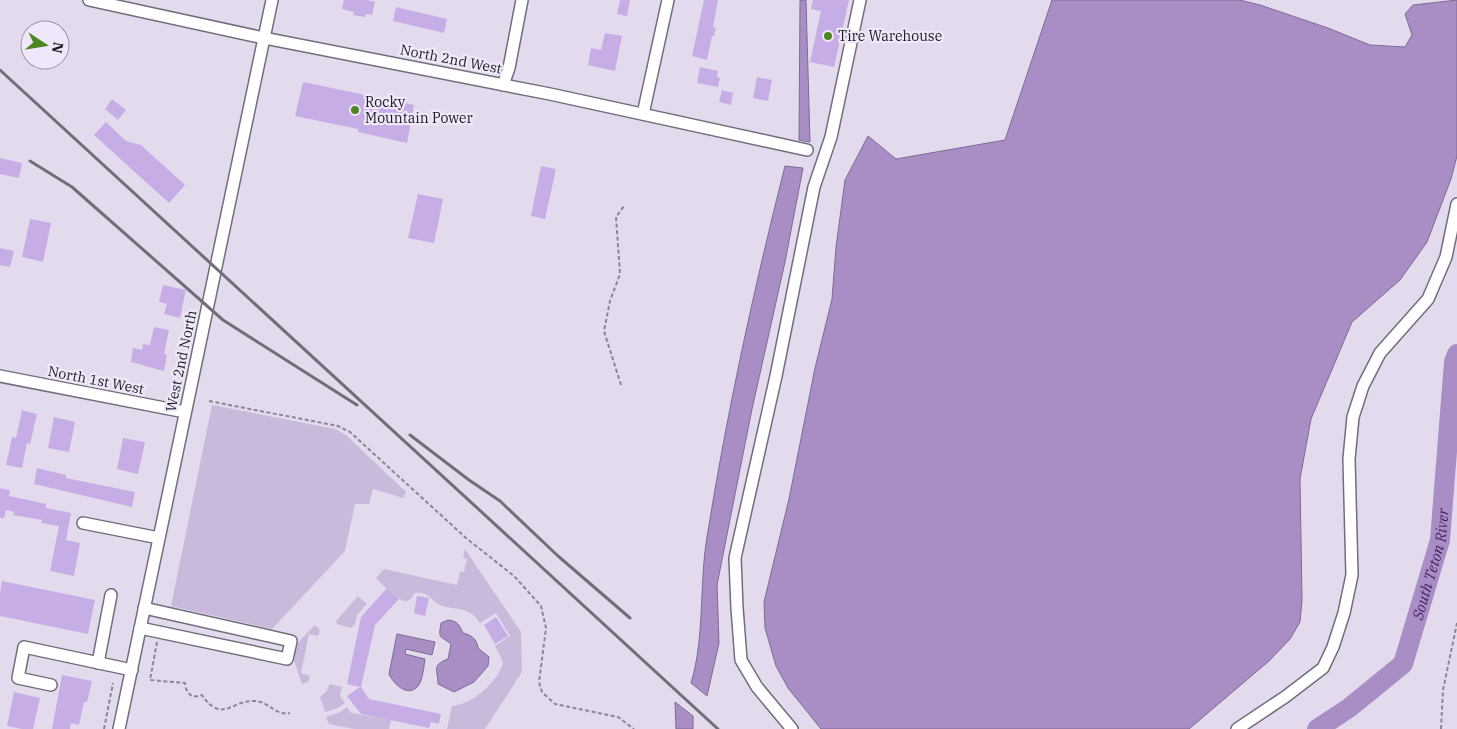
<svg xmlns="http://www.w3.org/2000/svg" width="1457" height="729" font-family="'IBM Plex Serif',serif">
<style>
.green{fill:#c9b9db}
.water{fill:#a88ec5;stroke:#7e6b94}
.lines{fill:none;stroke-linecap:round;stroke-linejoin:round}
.river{stroke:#a88ec5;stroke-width:20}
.building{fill:#c7ade5}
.minor-casing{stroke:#736c7c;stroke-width:14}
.path{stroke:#8b8693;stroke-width:2;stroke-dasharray:4 2.5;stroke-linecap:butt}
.minor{stroke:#fff;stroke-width:11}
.rail{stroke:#726d79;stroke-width:3}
.poi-dot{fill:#4c8621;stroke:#f0e8fa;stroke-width:2}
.labels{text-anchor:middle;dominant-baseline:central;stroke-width:4.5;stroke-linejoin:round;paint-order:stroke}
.poi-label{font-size:14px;fill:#1d1a21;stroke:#f0e8fa;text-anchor:start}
.street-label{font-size:14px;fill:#1d1a21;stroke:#f0e8fa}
.water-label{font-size:15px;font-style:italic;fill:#472365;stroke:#f0e8fa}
</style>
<rect width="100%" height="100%" fill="#e3dbed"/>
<!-- green -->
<g class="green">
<polygon points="212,405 335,429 346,435 406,492 403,498 373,489 369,504 355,504 345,551 272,629 171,606"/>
<path d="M465,549L521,632L522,672L485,729H447L452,706C472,705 499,681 503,662L495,646L510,636L496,613L480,623C469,605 455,611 440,605C430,600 428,591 415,593C413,595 410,601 406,601C399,602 381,583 376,578L384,569L457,585L460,572H464L467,559L463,558Z"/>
<polygon points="358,596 367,604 357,615 355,624 351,628 337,624 336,621"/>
<path d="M315,625L320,630L318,636L309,634L301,673L310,676L308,682L302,684C290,648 288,653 315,625Z"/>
<polygon points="330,684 342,687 340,696 345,703 338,708 325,712 320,697 326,692"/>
<polygon points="347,707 351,713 391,720 389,729 354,729 329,724 326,717 340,712"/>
</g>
<!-- water -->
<g class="water">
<polygon points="800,0 806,0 810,142 799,140"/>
<polygon points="1052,0 1240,0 1260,5 1328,28 1370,45 1405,47 1412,35 1405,14 1413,5 1457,0 1457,156 1451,179 1427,242 1400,280 1352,322 1311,419 1300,479 1302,600 1300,622 1290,639 1269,661 1189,729 821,729 788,688 776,666 765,628 764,602 789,499 815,368 832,299 836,247 845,180 868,136 896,159 1005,140"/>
<path d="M785,166L803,168L785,262L752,409L717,585L719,643L707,696L691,683C705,637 699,585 707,537C727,412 754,288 785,166Z"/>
<path d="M448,620C458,621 459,625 463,633C471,635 477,639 478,648L489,657L488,666L474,682L454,692L438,684C438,670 431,665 448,659L451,644C440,635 438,640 441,623Z"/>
<path d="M397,634L435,642L432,655L406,649L405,654L425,659C424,666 423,676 420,683C410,700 394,685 389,674Z"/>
<polygon points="675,702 693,716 693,729 676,729"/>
</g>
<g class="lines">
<!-- river -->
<path class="river" id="s1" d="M1317,729L1349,708L1403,664L1440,540L1454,362L1457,354"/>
</g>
<!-- building -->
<g class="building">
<polygon points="344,0 367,0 375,2 372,15 366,14 365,17 353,15 354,12 342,9"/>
<polygon points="620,0 630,0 627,16 617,14"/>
<polygon points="704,0 718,0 713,27 716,28 714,36 712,36 707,60 692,56"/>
<polygon points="813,0 849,0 834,67 810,62 821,11 811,9"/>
<polygon points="396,7 447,19 444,33 393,21"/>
<polygon points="605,33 622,36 615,71 588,65 591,48 601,50"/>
<polygon points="700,67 718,71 717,77 720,78 718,87 697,83"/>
<polygon points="757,77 772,80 768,101 753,98"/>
<polygon points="303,82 414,105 407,143 358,132 358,129 295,116"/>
<polygon points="722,90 733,93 731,105 719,102"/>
<polygon points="112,99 126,110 118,120 105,109"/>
<polygon points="106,122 126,141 141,145 185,185 169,203 94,135"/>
<polygon points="0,158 22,163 19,178 0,174"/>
<polygon points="541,166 556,169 545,219 531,216"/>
<polygon points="418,194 443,199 434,243 408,238"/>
<polygon points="30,219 51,223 43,262 22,257"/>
<polygon points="0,248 14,251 10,267 0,265"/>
<polygon points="163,285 186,290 180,318 164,314 167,304 159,302"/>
<polygon points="154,327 169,330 164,354 167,355 164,371 131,362 133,348 142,350 143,344 150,345"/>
<polygon points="22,410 37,414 30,444 27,443 22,468 6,465 12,437 16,438"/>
<polygon points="54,417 75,422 69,452 48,448"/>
<polygon points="123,438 145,442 138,474 117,469"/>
<polygon points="37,468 66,475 66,478 135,492 132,507 34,484"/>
<polygon points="0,488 10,490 9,496 46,504 46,508 71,513 66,540 80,543 74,576 50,571 59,526 41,523 42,520 13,515 14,512 6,510 4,518 0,518"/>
<polygon points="2,581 95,600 88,634 0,616 0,593"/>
<polygon points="387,588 399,599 375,625 361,687 369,699 441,714 439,724 431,722 429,728 361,714 347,696 360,687 347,684 361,617"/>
<polygon points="417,596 429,598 425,616 414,613"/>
<polygon points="496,617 508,636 495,644 484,625"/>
<polygon points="62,675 92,681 87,702 84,702 79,725 71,723 70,729 52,729"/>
<polygon points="14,692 40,698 33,729 22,729 7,726"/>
</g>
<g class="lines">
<!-- minor casing -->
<g class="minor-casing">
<g id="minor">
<polyline points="89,0 264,38 550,94 807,150"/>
<polyline points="503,85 509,68 522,0"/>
<polyline points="643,114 668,0"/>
<polyline points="0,376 185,412"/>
<polyline points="83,523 159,538"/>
<polyline points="140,628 287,659 291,641 144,608"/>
<polyline points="98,663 111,595"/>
<polyline points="51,685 18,678 24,647 132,670"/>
<polyline points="119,729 272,0"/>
<polyline points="792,729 757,687 741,660 737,608 735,558 776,376 814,187 831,137 860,0"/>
<polyline points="1237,729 1285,697 1323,668 1333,647 1344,613 1352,575 1349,459 1353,417 1363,386 1380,353 1428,299 1446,257 1457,204"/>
</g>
</g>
<!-- path -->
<g class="path">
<polyline points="621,385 604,331 610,301 620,274 616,217 624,206"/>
<polyline points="209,401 338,426 350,432 466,538 514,576 541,606 546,628 539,682 542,692 555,704 618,717 634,729"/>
<path d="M157,642L150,680L185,683C186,694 192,699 202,695C222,724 232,700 254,701C270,701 274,716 290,713"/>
<polyline points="104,729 113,683"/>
<polyline points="1441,729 1443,690 1457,623"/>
</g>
<!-- minor -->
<use href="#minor" class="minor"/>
<!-- rail -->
<g class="rail">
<polyline points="0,70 718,729"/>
<polyline points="30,161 72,187 223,320 357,405"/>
<polyline points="410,435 469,480 500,501 558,556 630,618"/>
</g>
</g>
<!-- markers -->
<g class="poi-dot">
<circle cx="828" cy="36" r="5"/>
<circle cx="355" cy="110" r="5"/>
</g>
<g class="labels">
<!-- poi labels -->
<g class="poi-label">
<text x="838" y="36">Tire Warehouse</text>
<text x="365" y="102">Rocky<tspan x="365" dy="16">Mountain Power</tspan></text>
</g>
<!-- street labels -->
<g class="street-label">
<text transform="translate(451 59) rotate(11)">North 2nd West</text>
<text transform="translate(181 361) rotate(-78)">West 2nd North</text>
<text transform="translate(96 380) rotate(11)">North 1st West</text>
</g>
<!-- water labels -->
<g class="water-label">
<text stroke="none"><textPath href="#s1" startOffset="212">South Teton River</textPath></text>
</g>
</g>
<!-- north arrow -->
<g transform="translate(45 45) rotate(102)"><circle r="24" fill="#f0e8fa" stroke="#9c96a3"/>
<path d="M0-4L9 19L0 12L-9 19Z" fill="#4c8621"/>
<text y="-8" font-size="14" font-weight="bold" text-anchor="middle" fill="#1d1a21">N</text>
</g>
</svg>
